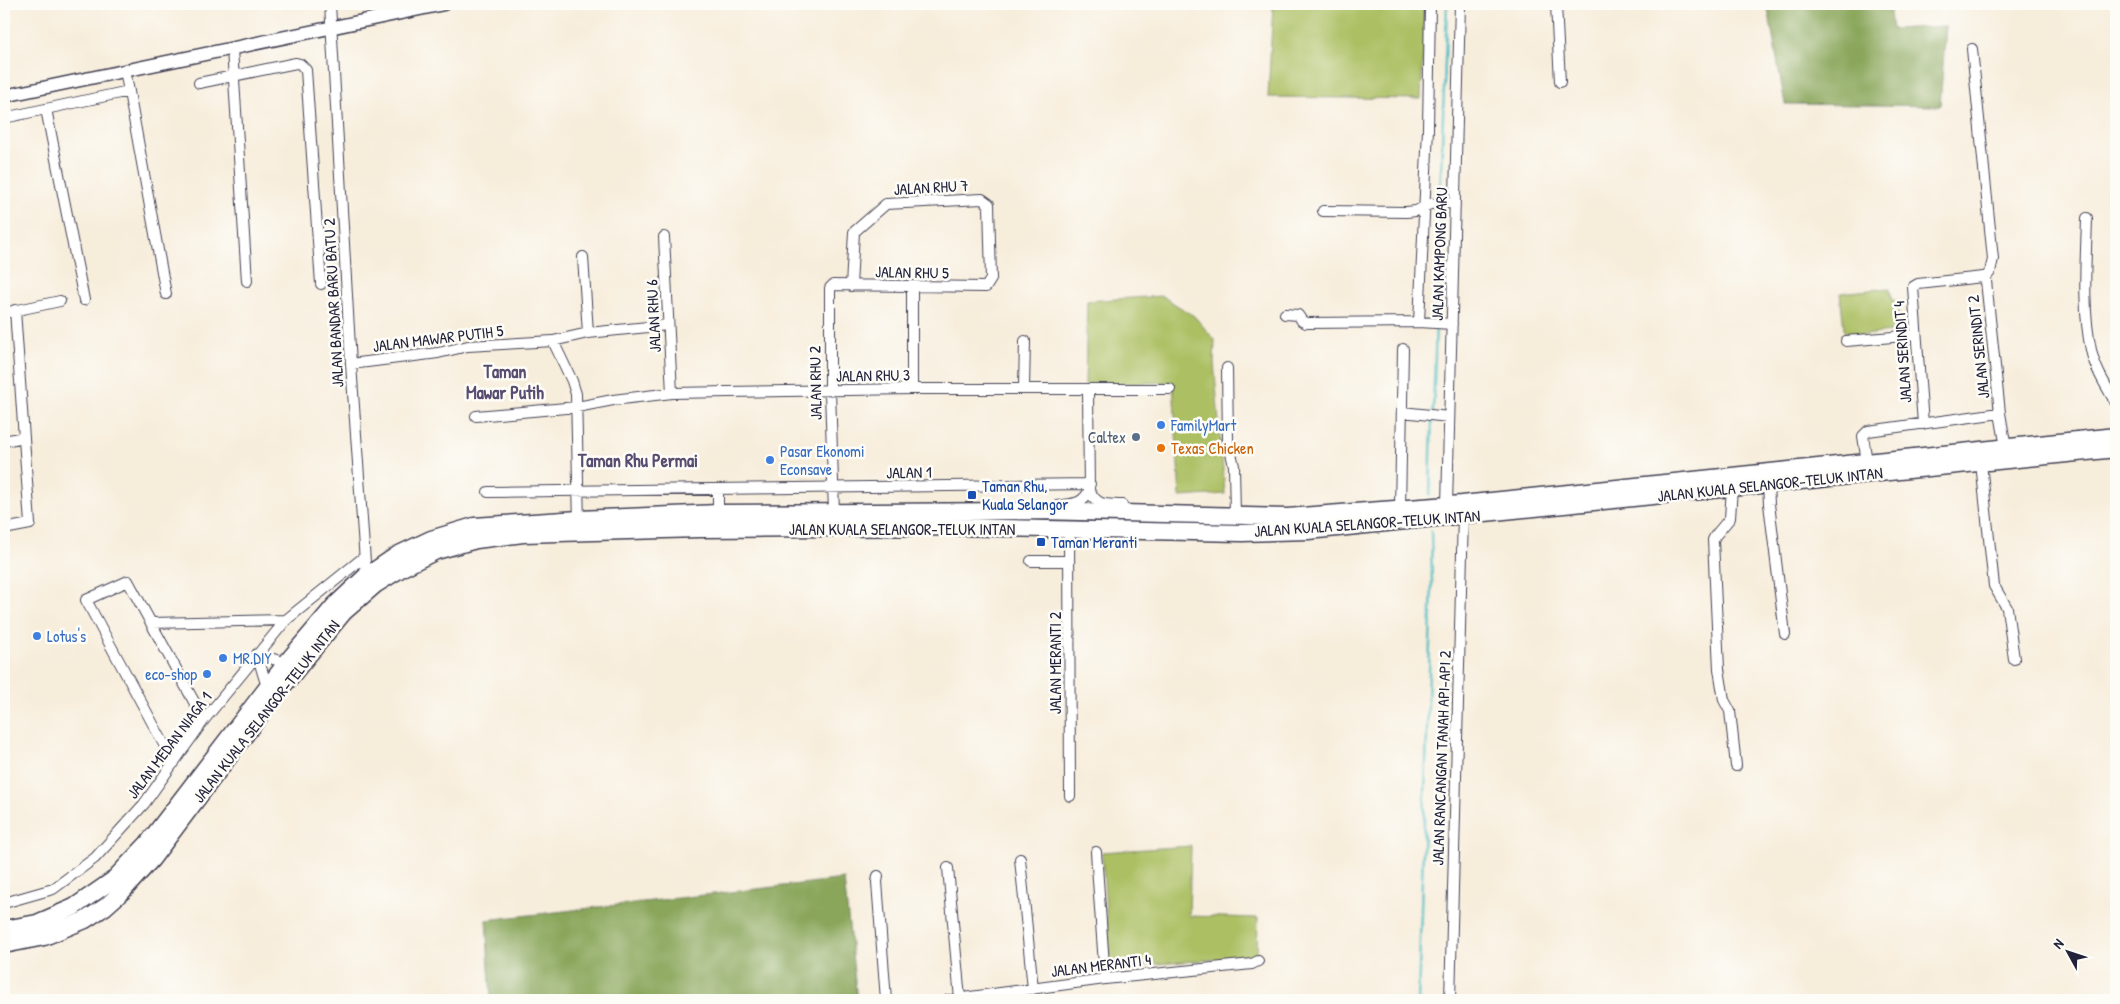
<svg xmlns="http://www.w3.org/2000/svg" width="2120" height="1004" viewBox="0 0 2120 1004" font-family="'Patrick Hand',sans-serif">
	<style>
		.green { fill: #acc064; stroke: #677150 }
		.forest { fill: #89a65a; stroke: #56644a }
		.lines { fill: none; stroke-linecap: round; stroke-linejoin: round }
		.stream { stroke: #4dbcc2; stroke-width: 2.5 }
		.minor-casing { stroke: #424053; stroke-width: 12 }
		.tertiary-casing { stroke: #424053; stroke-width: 15 }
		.trunk-casing { stroke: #424053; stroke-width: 19 }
		.minor { stroke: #fff; stroke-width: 10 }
		.tertiary { stroke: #fff; stroke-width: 12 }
		.trunk { stroke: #fff; stroke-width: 16 }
		.shop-dot { fill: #3f7fe0; stroke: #fdfcf7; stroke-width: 2 }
		.service-dot { fill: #5c6f8a; stroke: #fdfcf7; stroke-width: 2 }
		.food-dot { fill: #e8710a; stroke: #fdfcf7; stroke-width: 2 }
		.transit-dot { fill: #1a4fb4; stroke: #fdfcf7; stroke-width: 2 }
		.labels { text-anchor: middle; stroke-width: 5; stroke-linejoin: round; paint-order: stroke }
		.street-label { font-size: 16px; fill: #22223b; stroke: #fdfcf7 }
		.shop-label { font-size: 16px; fill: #366cbe; stroke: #fdfcf7; text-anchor: start }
		.service-label { font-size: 16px; fill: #4e5e75; stroke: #fdfcf7; text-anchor: end }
		.food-label { font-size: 16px; fill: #c56008; stroke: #fdfcf7; text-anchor: start }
		.transit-label { font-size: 16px; fill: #164399; stroke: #fdfcf7; text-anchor: start }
		.neighbourhood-label { font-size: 18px; font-weight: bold; fill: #564d70; stroke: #fdfcf7 }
	</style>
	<rect width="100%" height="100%" fill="#fdfcf7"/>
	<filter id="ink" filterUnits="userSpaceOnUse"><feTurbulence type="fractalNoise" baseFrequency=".02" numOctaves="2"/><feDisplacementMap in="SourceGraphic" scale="10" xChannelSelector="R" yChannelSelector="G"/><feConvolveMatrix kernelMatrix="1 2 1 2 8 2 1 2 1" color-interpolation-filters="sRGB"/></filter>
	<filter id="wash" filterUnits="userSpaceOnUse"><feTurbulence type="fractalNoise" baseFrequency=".0096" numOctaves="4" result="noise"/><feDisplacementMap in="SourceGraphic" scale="20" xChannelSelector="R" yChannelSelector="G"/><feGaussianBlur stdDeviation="1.12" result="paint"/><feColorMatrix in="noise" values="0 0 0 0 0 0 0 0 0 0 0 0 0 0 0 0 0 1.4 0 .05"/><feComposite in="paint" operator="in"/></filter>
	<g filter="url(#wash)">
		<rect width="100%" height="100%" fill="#f7eddb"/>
		<path class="green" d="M1273 4H1425L1421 99 1268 97Z
			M1890 288 1892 301 1897 300 1901 331 1845 337 1840 293Z
			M1162 296 1194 316 1215 340 1214 362 1225 494 1180 497 1173 382 1085 385 1087 301Z
			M1191 846 1189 916 1258 918 1257 956 1110 968 1102 852Z"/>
		<path class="forest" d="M1767 4H1889L1892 29 1946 26 1940 106 1785 104Z
			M844 879 857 1000H491L486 920Z"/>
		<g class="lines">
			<path class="stream" d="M1440 200 1447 4
				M1436 320 1440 205
				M1433 412 1436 325
				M1430 494 1432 417
				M1418 1000 1432 583 1431 531"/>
		</g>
	</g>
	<g filter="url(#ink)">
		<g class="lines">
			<g class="minor-casing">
				<path id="minor" d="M330 4 351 364 366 576
					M1556 4 1560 82
					M232 49 247 281
					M1972 49 1993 259 1990 272 1985 278
					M125 70 166 294
					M199 83 296 63 300 64 306 70 321 284
					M46 109 84 300
					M4 118 129 91
					M1323 211 1406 212 1416 211 1430 204 1455 203
					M2087 218C2086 261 2082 308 2091 350 2095 369 2106 386 2116 403
					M664 237 672 393
					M583 257 588 333 668 325
					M912 288V389
					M4 313 60 301
					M1285 314 1298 315 1302 321 1306 323 1419 322 1452 324
					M1419 322 1428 129 1430 4
					M553 341 572 381 576 394 579 524
					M1846 341 1916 335
					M351 364 438 353 468 346 553 341 588 333
					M1227 368 1228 440 1234 466 1235 515
					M1024 389 1025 341
					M1402 412 1449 417
					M476 416 577 407 613 400 672 393 912 389H1170
					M1923 424 1913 287 1918 284 1983 277 1986 281 2000 413 2006 448
					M4 441 24 437
					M1867 462 1863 436 1868 431 2000 413
					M1981 463 1994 586 2007 608 2014 659
					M1768 484 1769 504 1785 634
					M1732 488 1730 518 1715 536 1713 540 1719 669 1724 700 1730 711 1736 766
					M1089 491C1099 507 1105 504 1122 505
					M488 492 1090 484
					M1447 505 1460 4
					M1050 508C1068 502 1080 508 1089 491L1088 390
					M1400 509 1403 349
					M834 512 830 391V288L833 285 986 287 991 279 989 204 982 199 886 204 854 232 851 286
					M718 513V489
					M4 529 30 524 15 310
					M1069 530 1070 796
					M1031 561H1069
					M151 623 286 620
					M257 654 267 687
					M257 654 286 663
					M174 763 86 600 128 581 204 720
					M1096 852 1105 979
					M1020 859 1033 989
					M948 868 960 999
					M878 876 877 882 886 1000
					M4 903 53 889 95 858 144 804 204 720 286 620 363 558
					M948 1000 1105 979 1252 964 1258 961
					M1450 1000 1463 516"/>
			</g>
			<g class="tertiary-casing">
				<path id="tertiary" d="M4 96 444 4"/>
			</g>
			<g class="trunk-casing">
				<path id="trunk" d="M4 929 37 923 74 907 113 880 147 844 286 663 335 605 366 576 397 555 431 539 474 526 579 519 718 513 1039 511 1287 517 1462 504 2116 436
					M4 945 44 937 85 920 105 907 123 891 152 859 270 702 344 612 375 585 404 567 436 551 476 540 523 534 699 529 953 527 1242 533 1308 531 2116 449"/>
			</g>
			<use href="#minor" class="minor"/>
			<use href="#tertiary" class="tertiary"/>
			<use href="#trunk" class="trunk"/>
		</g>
	</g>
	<g class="shop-dot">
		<circle cx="1161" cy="425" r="5"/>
		<circle cx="770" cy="460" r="5"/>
		<circle cx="37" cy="636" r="5"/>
		<circle cx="223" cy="658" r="5"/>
		<circle cx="207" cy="674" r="5"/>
	</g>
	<circle class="service-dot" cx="1136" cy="437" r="5"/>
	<circle class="food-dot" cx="1161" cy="448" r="5"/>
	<g class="transit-dot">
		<rect x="967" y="490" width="10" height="10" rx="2.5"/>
		<rect x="1036" y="537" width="10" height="10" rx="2.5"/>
	</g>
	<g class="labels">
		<g class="street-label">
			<text transform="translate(931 187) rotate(-3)" y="6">JALAN RHU 7</text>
			<text transform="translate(1439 254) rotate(-88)" y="6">JALAN KAMPONG BARU</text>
			<text transform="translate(912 272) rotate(1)" y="6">JALAN RHU 5</text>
			<text transform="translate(333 303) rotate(-93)" y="6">JALAN BANDAR BARU BATU 2</text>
			<text transform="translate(653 316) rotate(-93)" y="6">JALAN RHU 6</text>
			<text transform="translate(438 338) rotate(-7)" y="6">JALAN MAWAR PUTIH 5</text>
			<text transform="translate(1978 347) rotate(-96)" y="6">JALAN SERINDIT 2</text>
			<text transform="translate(1902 352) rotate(-94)" y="6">JALAN SERINDIT 4</text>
			<text transform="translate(873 375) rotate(-1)" y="6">JALAN RHU 3</text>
			<text transform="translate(815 383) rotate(-91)" y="6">JALAN RHU 2</text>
			<text transform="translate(909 472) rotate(-1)" y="6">JALAN 1</text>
			<text transform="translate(1770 484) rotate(-6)" y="6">JALAN KUALA SELANGOR-TELUK INTAN</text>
			<text transform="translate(1367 523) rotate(-4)" y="6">JALAN KUALA SELANGOR-TELUK INTAN</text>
			<text x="902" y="535">JALAN KUALA SELANGOR-TELUK INTAN</text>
			<text transform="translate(1055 663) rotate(-90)" y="6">JALAN MERANTI 2</text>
			<text transform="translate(266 711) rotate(-52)" y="6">JALAN KUALA SELANGOR-TELUK INTAN</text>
			<text transform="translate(169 745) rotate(-53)" y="6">JALAN MEDAN NIAGA 1</text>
			<text transform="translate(1441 758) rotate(-88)" y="6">JALAN RANCANGAN TANAH API-API 2</text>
			<text transform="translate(1101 965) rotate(-7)" y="6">JALAN MERANTI 4</text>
		</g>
		<g class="shop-label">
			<text x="1171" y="431">FamilyMart</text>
			<text x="780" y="457">Pasar Ekonomi<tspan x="780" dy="18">Econsave</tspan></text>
			<text x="47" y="642">Lotus's</text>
			<text x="233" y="664">MR.DIY</text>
			<text x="197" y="680" text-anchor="end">eco-shop</text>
		</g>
		<g class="service-label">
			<text x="1126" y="443">Caltex</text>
		</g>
		<g class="food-label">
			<text x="1171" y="454">Texas Chicken</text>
		</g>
		<g class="transit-label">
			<text x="982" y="492">Taman Rhu,<tspan x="982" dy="18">Kuala Selangor</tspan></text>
			<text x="1051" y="548">Taman Meranti</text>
		</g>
		<g class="neighbourhood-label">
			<text x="505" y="378">Taman<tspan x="505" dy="21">Mawar Putih</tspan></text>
			<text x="638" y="467">Taman Rhu Permai</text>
		</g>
	</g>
	<rect width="2120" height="1004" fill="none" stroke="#fdfcf7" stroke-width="20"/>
	<g transform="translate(2068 952) rotate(310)" stroke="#fdfcf7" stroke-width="4" paint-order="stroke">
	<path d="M0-4L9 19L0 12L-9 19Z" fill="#22223b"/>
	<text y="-8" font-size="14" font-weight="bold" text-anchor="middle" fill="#22223b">N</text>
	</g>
</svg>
